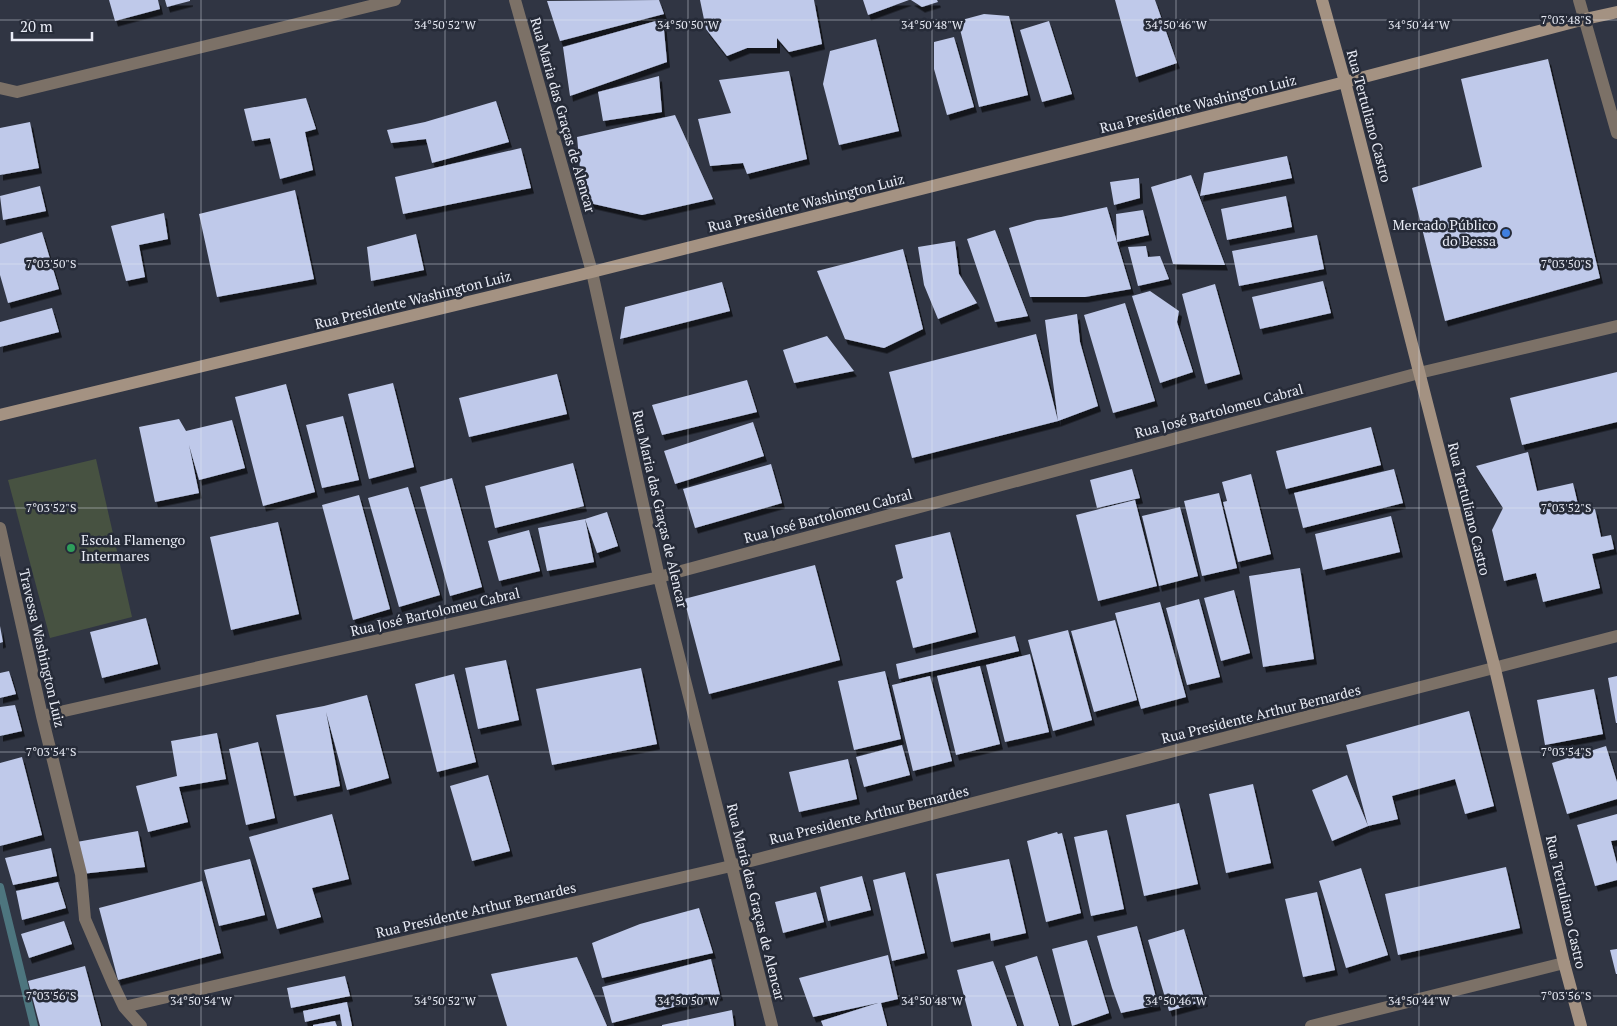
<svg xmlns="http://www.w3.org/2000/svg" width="1617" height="1026" viewBox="0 0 1617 1026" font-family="'PT Serif',serif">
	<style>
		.green { fill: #475241 }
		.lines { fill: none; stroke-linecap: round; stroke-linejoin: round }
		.stream { stroke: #4d757e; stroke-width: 8 }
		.building { fill: #bfc9ea; filter: url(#shadow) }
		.street { stroke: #7c7167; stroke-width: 12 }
		.secondary { stroke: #a49282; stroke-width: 12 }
		.ticks { fill: none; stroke: #e9ecf6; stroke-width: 1; stroke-opacity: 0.45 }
		.shop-dot { fill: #3f7fe0; stroke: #262b38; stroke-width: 2 }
		.leisure-dot { fill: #2e9e5b; stroke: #262b38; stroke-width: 2 }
		.labels { text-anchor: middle; stroke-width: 5; stroke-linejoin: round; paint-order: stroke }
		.street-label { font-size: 14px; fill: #e9ecf6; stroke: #262b38 }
		.poi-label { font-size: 14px; fill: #e9ecf6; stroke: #262b38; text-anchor: end }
		.ticks-label { font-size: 12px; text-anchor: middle; fill: #e9ecf6; stroke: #262b38; stroke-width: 5; stroke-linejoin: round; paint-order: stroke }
	</style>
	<defs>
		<filter id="shadow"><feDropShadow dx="3" dy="5.5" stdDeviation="0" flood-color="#0009"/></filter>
	</defs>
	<rect width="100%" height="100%" fill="#303543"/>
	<path class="green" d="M96 459 132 617 50 638 8 480Z"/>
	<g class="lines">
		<path class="stream" d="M0 887 34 1026"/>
	</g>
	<path class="building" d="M109 0H158L160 9 115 21Z
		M165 0H190V1L167 7Z
		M659 0 664 14 560 41 547 1Z
		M700 0H814L822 44 789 52 777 38V48H747L727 56 706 29Z
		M863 0H909L868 15Z
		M911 0H937L938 2 922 7Z
		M1115 0H1155L1177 63 1136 77Z
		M984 14 1009 16 1028 95 979 107 958 21Z
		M663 19 667 62 570 96 563 47Z
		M1049 21 1072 94 1042 102 1020 30Z
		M954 37 974 107 947 115 934 69V42Z
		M876 39 899 131 839 145 823 84 830 51Z
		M1548 59 1600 278 1445 321 1412 188 1482 167 1461 79Z
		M789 71 807 159 747 174 743 163 710 166 698 119 731 113 719 80Z
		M659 76 662 112 603 121 598 92Z
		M306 98 316 129 305 132 313 170 280 179 270 138 252 141 244 109Z
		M496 101 509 142 432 163 426 139 391 143 387 130 425 122Z
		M675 115 713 199 642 215 585 202 580 169 577 137Z
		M30 122 39 168 0 175V128Z
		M521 148 531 188 403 214 395 177Z
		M1287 156 1292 178 1200 196 1204 173Z
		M1191 175 1199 196 1225 265 1173 264 1151 187Z
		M1139 178 1140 198 1114 205 1110 182Z
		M40 186 46 211 3 220 0 196Z
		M295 190 314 279 217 297 199 214Z
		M1286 196 1292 227 1227 240 1221 209Z
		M1107 207 1117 242 1116 214 1143 210 1149 235 1117 242 1131 289 1085 297H1030L1009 228 1037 220 1061 217Z
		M164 213 168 239 139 245 145 277 126 281 111 226Z
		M995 230 1028 316 995 322 967 239Z
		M42 232 59 289 8 303 0 275V244Z
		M416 234 424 270 371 281 367 247Z
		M1317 235 1324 269 1239 286 1232 251Z
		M955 241 959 274 977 303 938 319 924 285 918 247Z
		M1146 246 1148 257 1160 256 1169 279 1138 286 1128 247Z
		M903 249 923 329 884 348 845 339 817 271Z
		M1323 281 1331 313 1260 329 1252 297Z
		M722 282 730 311 620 339 625 307Z
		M1215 284 1240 374 1205 384 1182 294Z
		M1150 291 1179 311 1177 322 1193 372 1160 383 1132 296Z
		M1125 303 1155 401 1113 413 1084 315Z
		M52 308 59 332 0 347V322Z
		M1077 314 1080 342 1098 406 1058 421 1045 320Z
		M1036 334 1058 421 912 458 889 372Z
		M827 336 854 371 794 383 783 350Z
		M1617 372V422L1522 445 1510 398Z
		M557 374 567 414 469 437 459 398Z
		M747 380 757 412 662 435 652 405Z
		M393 383 414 467 369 479 348 394Z
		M286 384 315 492 263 506 235 397Z
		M343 416 359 480 322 488 306 425Z
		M179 419 186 431 232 420 245 468 199 480 189 445 199 493 155 502 139 427Z
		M753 422 764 456 675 484 664 451Z
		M1371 427 1381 465 1286 489 1276 451Z
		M1528 452 1537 491 1573 483 1580 513 1595 509 1601 537 1611 535 1614 549 1592 554 1600 588 1543 602 1536 573 1504 581 1492 530 1503 508 1476 466Z
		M573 463 584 506 495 528 485 486Z
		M771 464 782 503 695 528 683 489Z
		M1132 469 1140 498 1097 508 1090 480Z
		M1394 469 1403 503 1303 528 1294 493Z
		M1251 474 1271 554 1238 562 1223 502 1227 501 1222 482Z
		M452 478 482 587 450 596 420 487Z
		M408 487 440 595 399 607 368 498Z
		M1219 493 1237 568 1202 576 1184 501Z
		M359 495 390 609 353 620 322 505Z
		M1135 500 1157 586 1098 601 1076 515Z
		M1180 507 1198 576 1159 586 1142 516Z
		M607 512 618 546 597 553 585 519 594 562 547 571 538 528 585 519Z
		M1391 516 1400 552 1323 570 1315 534Z
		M278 522 299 614 231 630 210 537Z
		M529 530 540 571 499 581 488 541Z
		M950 532 976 632 913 648 896 581 903 578 895 545Z
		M815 565 840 660 709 694 684 599Z
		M1300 568 1314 659 1263 667 1249 576Z
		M1234 590 1250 653 1221 661 1204 598Z
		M1199 599 1220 677 1187 685 1166 608Z
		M1160 602 1186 697 1141 709 1115 613Z
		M146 618 158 664 102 678 90 632Z
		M1115 620 1137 700 1094 712 1071 631Z
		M0 626 3 642 0 643Z
		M1068 630 1092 720 1053 731 1028 640Z
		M1015 636 1019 651 899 679 896 664Z
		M1030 654 1049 732 1005 742 986 665Z
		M506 660 519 720 478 729 465 668Z
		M980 666 1000 744 956 755 937 676Z
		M641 668 657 744 552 765 536 689Z
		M9 671 16 694 0 698V673Z
		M885 671 901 739 854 750 838 681Z
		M454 674 476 762 437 772 415 684Z
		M930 676 952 761 913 771 892 685Z
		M1617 676V723H1616L1608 678Z
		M1594 689 1603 734 1545 745 1537 700Z
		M367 695 389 778 347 790 326 712 340 786 294 796 276 715 324 706Z
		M15 705 22 731 0 736V707Z
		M1469 711 1494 806 1465 814 1455 779 1392 796 1398 819 1368 826 1346 745Z
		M217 733 226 779 179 787 188 822 148 832 136 786 177 776 171 741Z
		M258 742 275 818 246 825 229 749Z
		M902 745 910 775 864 787 856 757Z
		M1606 746 1617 782V799L1567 814 1552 763Z
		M22 757 42 835 0 846V763Z
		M848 759 857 799 799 812 789 772Z
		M488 775 510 851 472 861 450 786Z
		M1347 775 1368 826 1332 841 1312 790Z
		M1253 784 1271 863 1226 873 1209 794Z
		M1179 803 1198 884 1144 896 1126 815Z
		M332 814 349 879 312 888 321 917 277 929 249 837Z
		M1617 814V840L1611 841 1617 864V880L1595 886 1577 825Z
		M1107 830 1124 909 1091 916 1074 837Z
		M138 831 145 867 81 874 71 843Z
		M1057 832 1058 834 1062 833 1081 913 1046 922 1027 841Z
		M51 848 57 876 13 885 5 858Z
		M250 859 265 915 219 926 204 870Z
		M1009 859 1026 933 991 941 990 933 951 942 936 874Z
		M1506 867 1520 928 1398 955 1385 894Z
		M1361 868 1388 955 1346 968 1319 881Z
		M905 872 925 953 892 961 873 880Z
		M862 876 871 910 828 921 820 887Z
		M202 881 221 953 118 980 99 908Z
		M58 882 66 908 22 920 16 891Z
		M816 892 824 922 783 933 775 902Z
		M1317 892 1335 970 1303 977 1285 899Z
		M699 908 713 953 602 978 592 943 640 924Z
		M64 921 72 944 29 958 21 934Z
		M1137 926 1158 1005 1121 1013 1112 988 1097 936Z
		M1184 929 1205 1001 1169 1011 1148 940Z
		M1087 940 1109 1013 1072 1026 1052 949Z
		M1617 949V974H1616L1610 950Z
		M888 955 898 999 881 1003 887 1026H823L821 1021 878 1003 813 1017 799 978Z
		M1037 956 1059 1026H1024L1005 966Z
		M577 957 607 1026H507L491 974Z
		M711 959 720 995 612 1023 602 987Z
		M993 961 1017 1026H972L957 970Z
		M85 966 101 1026H40L28 981Z
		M345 976 350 996 291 1008 287 988Z
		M347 1002 352 1026H342L340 1014 305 1022 303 1011Z
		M732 1010 734 1026H662V1025Z
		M335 1021 337 1026H313V1025Z"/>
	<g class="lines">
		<path class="street" d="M515 0 592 272 659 577 772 1026
			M1579 0 1617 133
			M0 88 17 92 395 0
			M0 528 42 716 81 874 85 919 113 984 124 1007 141 1026
			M42 716 659 577 1419 373 1617 326
			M124 1007 731 866 1617 636
			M1311 1026 1564 963"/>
		<path class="secondary" d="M1322 0 1345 82 1495 669 1564 963 1581 1026
			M0 415 592 272 1345 82 1585 19 1617 12"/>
	</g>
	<path class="ticks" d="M201 0V1026M445 0V1026M688 0V1026M932 0V1026M1176 0V1026M1419 0V1026M0 20H1617M0 264H1617M0 508H1617M0 752H1617M0 996H1617"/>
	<circle class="shop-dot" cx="1506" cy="233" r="5"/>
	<circle class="leisure-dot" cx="71" cy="548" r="5"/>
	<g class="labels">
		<g class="street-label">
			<text transform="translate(1198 104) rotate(-14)" y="5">Rua Presidente Washington Luiz</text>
			<text transform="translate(563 115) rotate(74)" y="5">Rua Maria das Graças de Alencar</text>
			<text transform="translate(1369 116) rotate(75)" y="5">Rua Tertuliano Castro</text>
			<text transform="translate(806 203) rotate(-14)" y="5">Rua Presidente Washington Luiz</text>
			<text transform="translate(413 300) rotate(-14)" y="5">Rua Presidente Washington Luiz</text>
			<text transform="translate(1219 411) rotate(-15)" y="5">Rua José Bartolomeu Cabral</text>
			<text transform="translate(660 509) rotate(77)" y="5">Rua Maria das Graças de Alencar</text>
			<text transform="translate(1469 509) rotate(76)" y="5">Rua Tertuliano Castro</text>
			<text transform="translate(828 516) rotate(-15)" y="5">Rua José Bartolomeu Cabral</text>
			<text transform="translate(435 612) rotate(-13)" y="5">Rua José Bartolomeu Cabral</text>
			<text transform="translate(42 648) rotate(77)" y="5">Travessa Washington Luiz</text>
			<text transform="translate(1261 714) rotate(-14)" y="5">Rua Presidente Arthur Bernardes</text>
			<text transform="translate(869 815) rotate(-14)" y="5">Rua Presidente Arthur Bernardes</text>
			<text transform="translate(756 902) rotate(76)" y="5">Rua Maria das Graças de Alencar</text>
			<text transform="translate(1566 902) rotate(77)" y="5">Rua Tertuliano Castro</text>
			<text transform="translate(476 910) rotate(-13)" y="5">Rua Presidente Arthur Bernardes</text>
		</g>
		<g class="poi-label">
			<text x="1496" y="230">Mercado Público<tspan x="1496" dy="16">do Bessa</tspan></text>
			<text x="81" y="545" text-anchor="start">Escola Flamengo<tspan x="81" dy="16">Intermares</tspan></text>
		</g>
	</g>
	<g class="ticks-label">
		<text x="1566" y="24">7°03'48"S</text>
		<text x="445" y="29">34°50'52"W</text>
		<text x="688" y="29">34°50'50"W</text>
		<text x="932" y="29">34°50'48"W</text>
		<text x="1176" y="29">34°50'46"W</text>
		<text x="1419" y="29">34°50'44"W</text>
		<text x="51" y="268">7°03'50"S</text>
		<text x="1566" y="268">7°03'50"S</text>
		<text x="51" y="512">7°03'52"S</text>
		<text x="1566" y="512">7°03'52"S</text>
		<text x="51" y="756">7°03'54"S</text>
		<text x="1566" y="756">7°03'54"S</text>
		<text x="51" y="1000">7°03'56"S</text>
		<text x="1566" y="1000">7°03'56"S</text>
		<text x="201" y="1005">34°50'54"W</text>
		<text x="445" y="1005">34°50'52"W</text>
		<text x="688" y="1005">34°50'50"W</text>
		<text x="932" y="1005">34°50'48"W</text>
		<text x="1176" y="1005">34°50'46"W</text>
		<text x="1419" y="1005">34°50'44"W</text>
	</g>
	<path d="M12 32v8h80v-8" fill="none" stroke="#e9ecf6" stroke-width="2.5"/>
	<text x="20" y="32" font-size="15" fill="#e9ecf6" stroke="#262b38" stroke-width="4" paint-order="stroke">20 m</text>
</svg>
